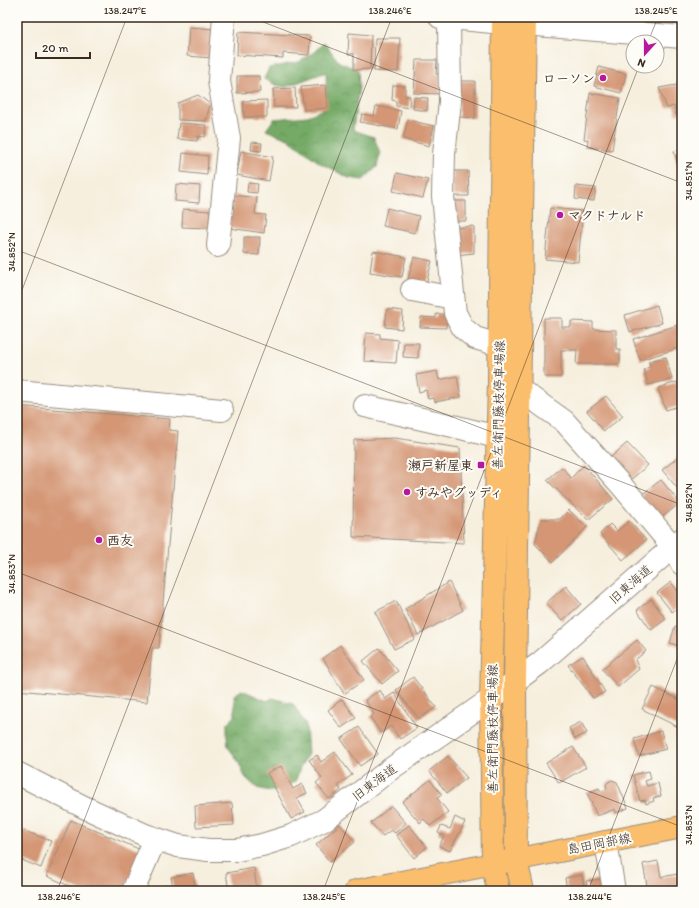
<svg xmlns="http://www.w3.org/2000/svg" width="699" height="908" viewBox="0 0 699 908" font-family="Itim,'Klee One',sans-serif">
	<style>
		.forest { fill: url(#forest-crowns); stroke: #586a42 }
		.building { fill: #d49674 }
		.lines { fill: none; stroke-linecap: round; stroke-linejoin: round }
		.minor-casing { stroke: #988c7e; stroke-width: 24 }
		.major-casing { stroke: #988c7e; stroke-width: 24 }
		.minor { stroke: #fff; stroke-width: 22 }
		.major { stroke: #fabe6d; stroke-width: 22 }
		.ticks { fill: none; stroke: #3b2a1e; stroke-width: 1; stroke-opacity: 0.45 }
		.poi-dot { fill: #b5179e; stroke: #fdfcf7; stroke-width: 1.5 }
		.labels { text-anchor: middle; stroke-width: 4; stroke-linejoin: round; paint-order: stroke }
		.poi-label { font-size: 13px; font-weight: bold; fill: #3b2a1e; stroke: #fdfcf7; text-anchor: start }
		.street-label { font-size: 13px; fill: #3b2a1e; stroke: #fdfcf7 }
		.neatline { fill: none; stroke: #3b2a1e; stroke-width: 1.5 }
		.ticks-label { font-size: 10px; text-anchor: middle; fill: #3b2a1e }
	</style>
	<defs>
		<pattern id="forest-crowns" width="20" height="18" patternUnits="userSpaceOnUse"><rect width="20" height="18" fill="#75aa66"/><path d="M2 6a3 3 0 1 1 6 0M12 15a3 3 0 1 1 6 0" fill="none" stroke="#618b53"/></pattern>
	</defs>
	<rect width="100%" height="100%" fill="#fdfcf7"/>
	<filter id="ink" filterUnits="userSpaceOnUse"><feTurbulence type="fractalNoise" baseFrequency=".025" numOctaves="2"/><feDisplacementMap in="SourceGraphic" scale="8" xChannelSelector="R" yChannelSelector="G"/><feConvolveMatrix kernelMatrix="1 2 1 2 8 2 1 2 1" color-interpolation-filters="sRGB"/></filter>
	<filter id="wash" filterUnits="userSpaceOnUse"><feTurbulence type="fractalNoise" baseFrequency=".012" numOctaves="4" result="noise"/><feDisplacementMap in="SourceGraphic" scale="16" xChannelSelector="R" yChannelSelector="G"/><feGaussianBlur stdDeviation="0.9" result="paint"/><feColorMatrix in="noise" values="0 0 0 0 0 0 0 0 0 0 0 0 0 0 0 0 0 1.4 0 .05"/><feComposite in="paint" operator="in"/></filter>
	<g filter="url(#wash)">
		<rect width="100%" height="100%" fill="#f6efde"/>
		<path class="forest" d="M324 42 339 62 358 70 359 87 353 130 374 137 380 153 377 167 363 180 349 178 320 163 288 139 266 130 274 119 308 116 327 107 326 72 285 87 276 85 264 79 269 68 299 62 314 52Z
			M242 690 267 701 273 698 293 704 306 725 308 754 301 766 295 782 283 789 270 791 257 788 245 777 237 759 228 747 227 736V724L235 716 234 695Z"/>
		<g id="blocks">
			<path class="building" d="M189 27 215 29 212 58 187 56Z
				M238 32 310 36 309 55 283 53V58L237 55Z
				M349 33 371 35 370 69 354 70V54H348Z
				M375 38H400L398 72 374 71Z
				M416 60H437L436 74H440V94L414 93Z
				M599 67 626 74 621 93 594 86Z
				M237 76H259L260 92 237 93Z
				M459 81H475V118L459 117Z
				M682 84V113L676 115 674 106 667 108 659 88Z
				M326 85 328 108 304 110 301 87Z
				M393 85 405 86V96H410L409 108 396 106V101L392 100Z
				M295 88 296 107H274L273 89Z
				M590 93 620 98 612 150 587 147 588 140 584 139Z
				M198 95 210 104 206 121 178 120V103Z
				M414 97 428 98 427 111 413 109Z
				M267 100V117H244L243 101Z
				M376 106 401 111 398 129 360 122 362 114 374 116Z
				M408 120 434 126 429 146 403 139Z
				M179 123 206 125 205 137 198 136 197 141 177 139Z
				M252 142 262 143 261 151 251 150Z
				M682 149V173H680L674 151Z
				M241 151 273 157 269 181 237 175Z
				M183 153 208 156 207 175 181 172Z
				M453 171H468L469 196H453Z
				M397 173 428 180 423 198 393 191Z
				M248 183 258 184 257 193 247 192Z
				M176 184 200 186 199 203 175 201Z
				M576 186 596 188 594 201 575 199Z
				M234 195 257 198 255 214 266 215 264 233 229 228Z
				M452 201H466V221H452Z
				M387 208 419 216 415 233 383 226Z
				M550 208 583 211 578 262 545 259Z
				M183 209 210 211 208 228 182 227Z
				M474 226V253L455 255 453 228Z
				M244 237H260L259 255 244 254Z
				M373 251 406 257 402 277 370 272Z
				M414 257 432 261 426 284 408 279Z
				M657 305 662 323 630 332 625 315Z
				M387 309 403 311 402 329 385 327Z
				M436 314H447L446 328 420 327 421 317 436 318Z
				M544 318H562V327H571V321L593 322V329L616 330V349H620V364H576L577 350H561V377H544Z
				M678 325 682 338V347L640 360 633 339Z
				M366 333 380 334V338L398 340 396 363 364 361Z
				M404 343H419L418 358 403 357Z
				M666 357 672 379 648 385 644 369 650 367 649 361Z
				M437 371 439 380 457 376 461 397 435 402 434 398 428 399 426 390 419 392 416 375Z
				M677 382 680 394 682 393V405L666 410 658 388Z
				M606 396 623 416 604 431 587 411Z
				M17 406 170 419 169 430 178 431 159 648H152L147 702 17 690Z
				M395 438 460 448 464 543 353 537 354 440Z
				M627 443 648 465 628 482 610 458Z
				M682 454V486L678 489 662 470Z
				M584 465 613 499 588 520 547 480 562 467 571 478Z
				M661 480 680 503 660 519 641 495Z
				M569 510 587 527 553 562 535 544 541 519H560Z
				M629 521 646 540 623 560 600 534 610 524 617 531Z
				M449 582 463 610 418 635 405 609Z
				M671 582 682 597V605L672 612 657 593Z
				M566 586 581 604 562 621 546 603Z
				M651 599 666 619 651 630 637 610Z
				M396 601 415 639 394 649 375 612Z
				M675 626 682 628V647L670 643Z
				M637 640 646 651 635 660 639 669 618 687 602 669Z
				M340 645 364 680 344 694 323 658Z
				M379 648 398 671 382 684 363 661Z
				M583 656 605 692 593 698 568 665Z
				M413 677 436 707 419 719 396 690Z
				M653 687 682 701V718L678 727 642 709Z
				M380 690 385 699 394 693 417 728 400 739 391 726 381 733 370 717 374 714 365 700Z
				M342 699 356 718 341 728 328 710Z
				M581 722 587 733 575 739 569 728Z
				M359 727 378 754 360 766 341 739Z
				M661 731 666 749 639 756 634 739Z
				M573 747 586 767 559 783 546 763Z
				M335 752 352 775 338 785 341 790 329 799 316 783 322 778 309 760 317 755 321 762Z
				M448 756 467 778 447 793 429 771Z
				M281 766 293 789 302 784 307 793 297 798 305 812 291 819 267 773Z
				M649 771 651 779 645 781 647 786 658 783 661 796 653 798 654 801 646 804 645 800 640 801 633 775Z
				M430 780 442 795 437 798 448 812 430 826 424 819 420 823 402 802Z
				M612 780 617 782 628 808 616 813 615 809 597 816 587 793 599 788 601 792 607 789 606 785 608 782Z
				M232 803 234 825 196 827 195 806Z
				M391 806 406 823 395 833 391 830 383 836 371 823Z
				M455 817 465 822 450 851 439 846 444 836 438 833 441 826 450 829Z
				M71 820 141 850 124 891H81L47 876Z
				M340 824 355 842 330 862 316 845Z
				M409 825 427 847 414 858 396 835Z
				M17 828 51 841 41 868 17 858Z
				M658 861 661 877 678 874 681 891H648L643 864Z
				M254 868 257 891H229L226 873Z
				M193 873 196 891H174L171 877Z
				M582 875 585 891H567L565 878Z
				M600 879 603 891H588L586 881Z
				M168 886 169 891H142V890Z"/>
		</g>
	</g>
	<g filter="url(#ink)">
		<use href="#blocks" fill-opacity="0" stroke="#988c7e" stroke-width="1"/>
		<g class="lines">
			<g class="minor-casing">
				<path id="minor" d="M440 17 503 23 524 24 682 37
					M449 18 450 102 444 154 443 196 455 313 463 328 475 338 499 345
					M218 246 229 138 219 81 224 17
					M412 290 443 296 453 294
					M519 389 564 421 622 486 673 547 682 564
					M17 391 222 410
					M365 406 453 426 497 437
					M17 773 84 807 145 835 178 846 208 850H237L262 845 291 836 324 820 392 768 491 699 540 663 682 539
					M606 842 614 891
					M133 891 155 839"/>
			</g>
			<g class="major-casing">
				<path id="major" d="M356 891 682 827
					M498 891 493 865 491 699 499 381 503 17
					M523 891 516 860 515 680 525 17"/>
			</g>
			<use href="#minor" class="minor"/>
			<use href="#major" class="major"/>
		</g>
	</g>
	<path class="ticks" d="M250 17 682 183M648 42 658 17M17 250 682 505M17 303 127 17M17 572 682 827M57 891 392 17M323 891 639 66M588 891 682 646"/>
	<g class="poi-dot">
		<circle cx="603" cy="78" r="4"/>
		<circle cx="560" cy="215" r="4"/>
		<rect x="477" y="461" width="8" height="8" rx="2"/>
		<circle cx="407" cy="492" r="4"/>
		<circle cx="99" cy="540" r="4"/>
	</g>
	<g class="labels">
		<g class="poi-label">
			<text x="595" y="83" text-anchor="end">ローソン</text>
			<text x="568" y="220">マクドナルド</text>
			<text x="473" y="470" text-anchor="end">瀬戸新屋東</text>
			<text x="415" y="497">すみやグッディ</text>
			<text x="107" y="545">西友</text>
		</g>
		<g class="street-label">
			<text transform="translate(498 405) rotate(-89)" y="5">善左衛門藤枝停車場線</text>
			<text transform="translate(630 584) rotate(-41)" y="5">旧東海道</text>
			<text transform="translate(492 729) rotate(-90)" y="5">善左衛門藤枝停車場線</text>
			<text transform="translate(374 782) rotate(-37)" y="5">旧東海道</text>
			<text transform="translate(599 843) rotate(-11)" y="5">島田岡部線</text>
		</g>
	</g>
	<rect width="699" height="908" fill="none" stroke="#fdfcf7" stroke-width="44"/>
	<g transform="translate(645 54) rotate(201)"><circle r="19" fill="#fdfcf7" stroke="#afa8a0"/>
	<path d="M0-3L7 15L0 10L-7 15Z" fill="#b5179e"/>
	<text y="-6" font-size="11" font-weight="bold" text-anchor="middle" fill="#3b2a1e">N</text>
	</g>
	<path d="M36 52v6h54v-6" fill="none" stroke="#3b2a1e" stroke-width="2"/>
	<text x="42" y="52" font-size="12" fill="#3b2a1e" stroke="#fdfcf7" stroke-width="3" paint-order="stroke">20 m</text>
	<rect x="22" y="22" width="655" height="864" class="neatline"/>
	<g class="ticks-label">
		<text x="125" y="14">138.247°E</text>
		<text x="390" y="14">138.246°E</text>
		<text x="656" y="14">138.245°E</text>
		<text transform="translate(688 181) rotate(-90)" y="4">34.851°N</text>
		<text transform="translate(11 252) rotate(-90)" y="4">34.852°N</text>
		<text transform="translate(688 503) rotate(-90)" y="4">34.852°N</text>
		<text transform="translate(11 574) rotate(-90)" y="4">34.853°N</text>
		<text transform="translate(688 825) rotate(-90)" y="4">34.853°N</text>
		<text x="59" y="900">138.246°E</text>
		<text x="324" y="900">138.245°E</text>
		<text x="590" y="900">138.244°E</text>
	</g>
</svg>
